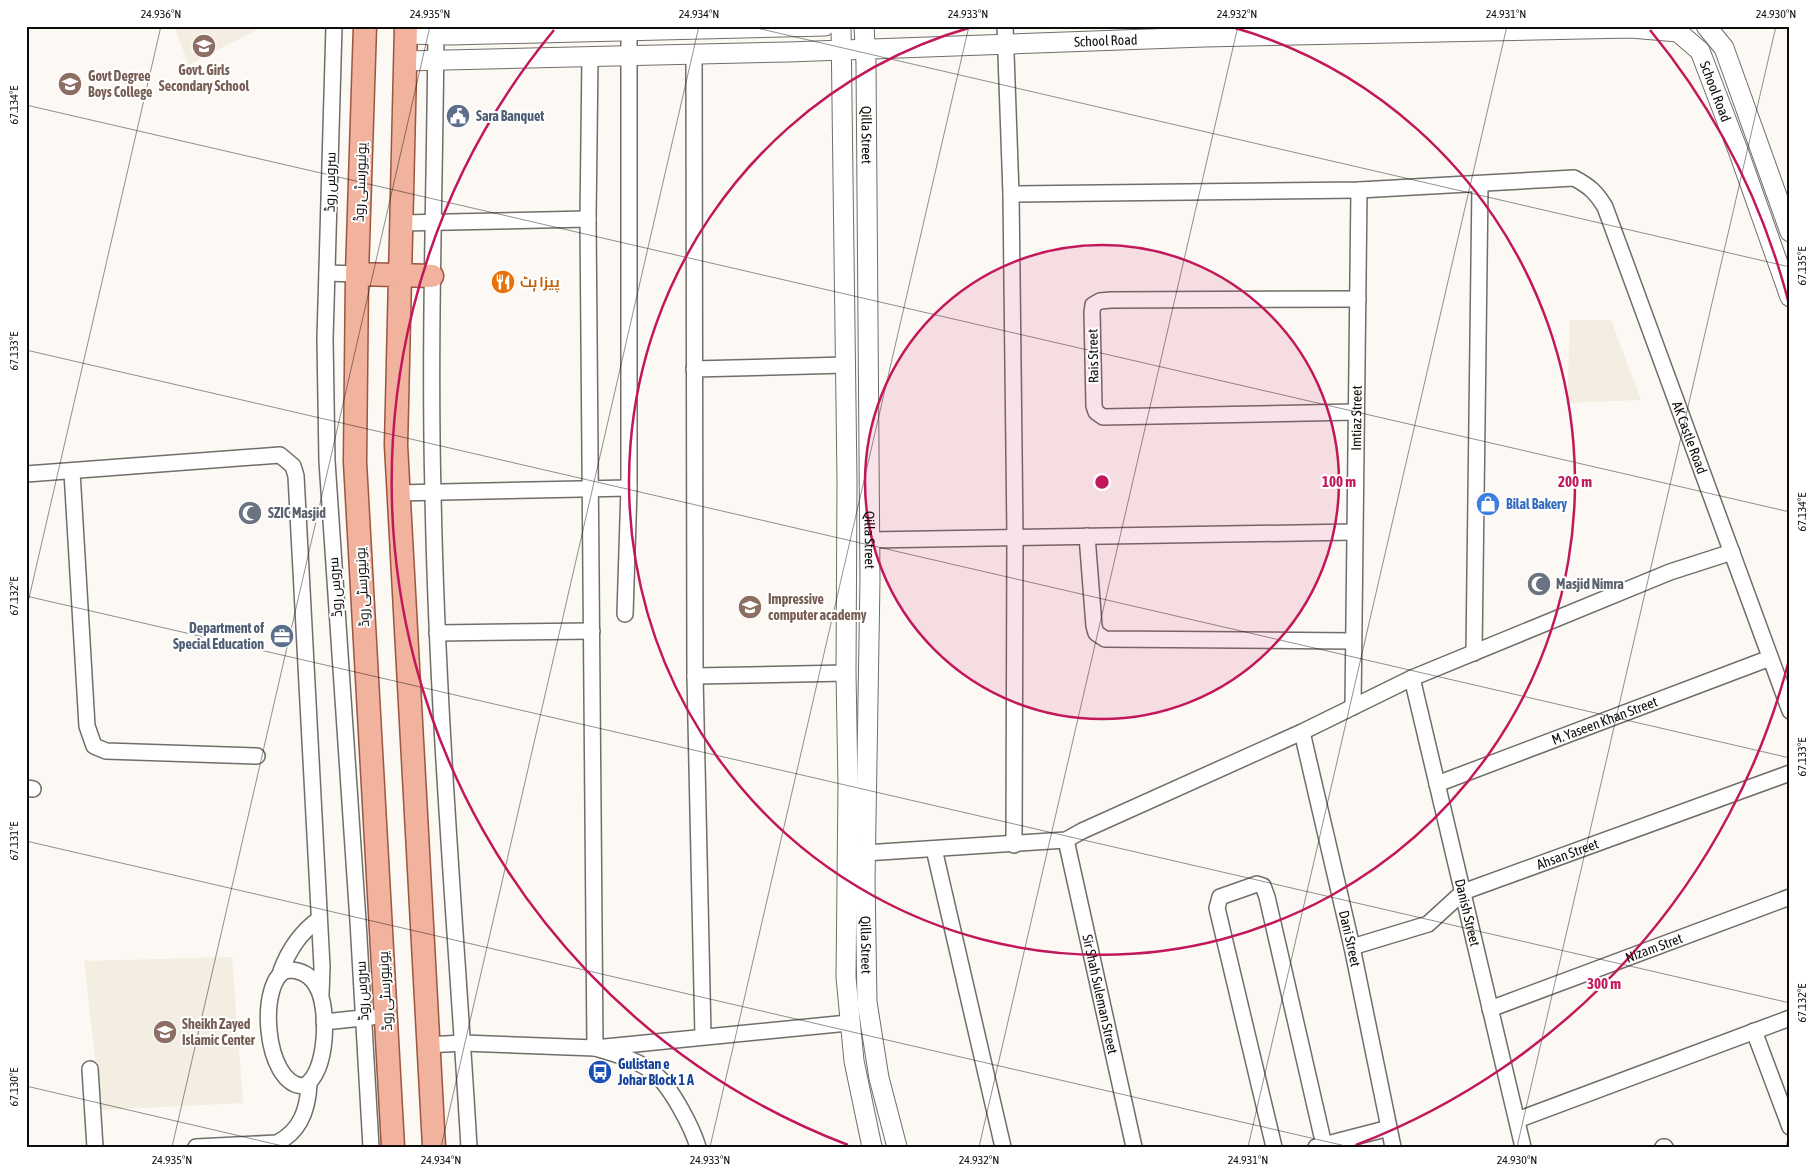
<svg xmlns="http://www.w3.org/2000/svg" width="1816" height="1173" viewBox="0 0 1816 1173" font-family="'Asap Condensed',Cairo,sans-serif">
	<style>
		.built { fill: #f3eee1 }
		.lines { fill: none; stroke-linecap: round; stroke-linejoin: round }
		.minor-casing { stroke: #706e69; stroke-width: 18 }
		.tertiary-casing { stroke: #706e69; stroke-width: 21 }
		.primary-casing { stroke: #9b5640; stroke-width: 25 }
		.minor { stroke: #fff; stroke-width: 15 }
		.tertiary { stroke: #fff; stroke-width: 19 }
		.primary { stroke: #f1b29e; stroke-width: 22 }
		.ticks { fill: none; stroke: #0e0d0b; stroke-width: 1; stroke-opacity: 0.45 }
		.ring { fill: none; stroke: #c2185b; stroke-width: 2.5 }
		.labels { text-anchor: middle; stroke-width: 4; stroke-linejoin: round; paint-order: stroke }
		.street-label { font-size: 14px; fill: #0e0d0b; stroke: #fff }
		.education-label { font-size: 14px; font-weight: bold; fill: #785e54; stroke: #fff; text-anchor: start }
		.service-label { font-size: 14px; font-weight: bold; fill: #4e5e75; stroke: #fff; text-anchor: start }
		.food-label { font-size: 14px; font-weight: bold; fill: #c56008; stroke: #fff; text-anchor: start }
		.shop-label { font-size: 14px; font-weight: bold; fill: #366cbe; stroke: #fff; text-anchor: start }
		.worship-label { font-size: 14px; font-weight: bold; fill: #5b616d; stroke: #fff; text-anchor: start }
		.transit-label { font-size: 14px; font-weight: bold; fill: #164399; stroke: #fff; text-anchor: start }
		.centre { fill: #c2185b; stroke: #fff; stroke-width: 2.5 }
		.ring-label { font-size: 15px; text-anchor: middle; font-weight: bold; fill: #c2185b; stroke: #fff; stroke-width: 4; stroke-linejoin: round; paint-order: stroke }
		.neatline { fill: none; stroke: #0e0d0b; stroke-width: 2 }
		.ticks-label { font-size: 12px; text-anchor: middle; fill: #0e0d0b }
	</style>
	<rect width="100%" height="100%" fill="#fcf9f4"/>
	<path class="built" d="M174 26H264L189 65Z
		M1570 320H1611L1641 400 1567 403Z
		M232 957 243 1103 101 1110 84 961Z"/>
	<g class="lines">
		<g class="minor-casing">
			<g id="minor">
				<path d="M334 26 325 339 327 461 358 921 371 1147"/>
				<path d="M436 26C435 182 429 338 433 494 437 712 456 929 469 1147"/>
				<path d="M1005 26 1011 194 1015 537 1014 845"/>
				<path d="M694 54 695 676 703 1036"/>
				<path d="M590 57 588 219 595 1048C615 1054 639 1060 655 1074 671 1087 692 1127 698 1147"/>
				<path id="s1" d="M1011 194 1359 190 1574 178C1589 186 1596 192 1605 207L1790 711"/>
				<path d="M402 223 588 219"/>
				<path d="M327 273 357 274"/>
				<path d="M694 369 846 365"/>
				<path d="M1355 412 1103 417 1096 412 1094 406 1092 312 1093 305 1100 301 1111 300 1358 299"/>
				<path d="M72 472 87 726 94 746 106 751 257 756"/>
				<path d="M26 474 280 455 293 466 296 476 322 967 321 994"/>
				<path d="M397 493 629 488"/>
				<path d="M1087 536 1094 626 1096 633 1105 639 1353 641"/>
				<path d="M870 540 1354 532"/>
				<path d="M625 614 629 488V31"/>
				<path d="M437 633 592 631"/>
				<path d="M1474 653 1480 185"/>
				<path d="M695 676 846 673"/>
				<path id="s2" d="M1412 678 1523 1147"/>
				<path id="s3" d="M1353 707 1359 190"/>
				<path id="s4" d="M1302 732 1352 947 1393 1147"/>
				<path id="s5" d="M1437 784 1770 658"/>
				<path d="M26 788 33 789"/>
				<path id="s6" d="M1066 840 1134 1147"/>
				<path d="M934 849 1003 1147"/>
				<path d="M865 853 1066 840 1082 831 1302 732 1412 678 1670 572 1732 552"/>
				<path id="s7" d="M1352 947 1428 924 1463 892 1790 773"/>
				<path d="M288 970C301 970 311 975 317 987 329 1007 328 1074 304 1086 263 1086 257 977 288 970Z"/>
				<path d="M281 971C289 949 300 933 319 919"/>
				<path id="s8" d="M1490 1009 1790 897"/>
				<path d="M324 1022 372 1017"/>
				<path d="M1754 1031 1790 1127"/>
				<path d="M427 1045 463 1043 595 1048 848 1023"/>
				<path d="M90 1069 95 1147"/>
				<path d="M1517 1120 1790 1018"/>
				<path d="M196 1147 277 1143C301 1131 308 1109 309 1084"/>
				<path d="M1274 1147 1217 908 1220 897 1257 884 1263 886 1267 897 1324 1145"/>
				<path d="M1316 1147 1389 1128"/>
				<path d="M1663 1147H1665"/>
			</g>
		</g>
		<g class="tertiary-casing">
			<g id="tertiary">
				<path d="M841 26 847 480 846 673 848 785 846 977 854 1061 872 1147"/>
				<path id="s9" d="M864 26 866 63 870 580 865 880 867 1002 879 1078 897 1147"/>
				<path d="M1706 26 1724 48 1790 232"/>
				<path d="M405 34 451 35 825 26"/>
				<path id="s10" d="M405 61 788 52 1204 37 1631 28 1678 32 1700 51 1739 153 1790 297"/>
			</g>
		</g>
		<g class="primary-casing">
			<path id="primary" d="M365 26 357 274 355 462 393 1147
				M406 26 396 445 434 1147
				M357 274 432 276"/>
		</g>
		<use href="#minor" class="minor"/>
		<use href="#tertiary" class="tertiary"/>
		<use href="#primary" class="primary"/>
	</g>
	<path class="ticks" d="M748 26 1790 267M26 105 1790 512M26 350 1790 758M26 596 1790 1003M26 611 161 26M26 841 1350 1147M26 1086 287 1147M172 1147 430 26M441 1147 699 26M710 1147 969 26M979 1147 1238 26M1248 1147 1507 26M1517 1147 1776 26M1786 1147 1790 1131"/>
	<circle cx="1102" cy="482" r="237" fill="#c2185b" fill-opacity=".12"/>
	<g class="ring">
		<circle cx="1102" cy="482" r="237"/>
		<path d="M1232 27A473 473 0 1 1 972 27"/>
		<path d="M1789 660A710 710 0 0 1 1356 1145M848 1145A710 710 0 0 1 554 30M1650 30A710 710 0 0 1 1789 304"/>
	</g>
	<defs>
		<g id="school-disc" transform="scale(1.25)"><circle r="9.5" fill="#8d6e63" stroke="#fff"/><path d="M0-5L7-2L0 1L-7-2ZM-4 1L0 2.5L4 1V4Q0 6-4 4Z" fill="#fff"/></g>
		<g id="university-disc" transform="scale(1.25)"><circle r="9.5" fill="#8d6e63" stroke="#fff"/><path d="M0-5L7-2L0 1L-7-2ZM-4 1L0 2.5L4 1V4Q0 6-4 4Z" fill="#fff"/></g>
		<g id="civic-disc" transform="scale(1.25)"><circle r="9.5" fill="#5c6f8a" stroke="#fff"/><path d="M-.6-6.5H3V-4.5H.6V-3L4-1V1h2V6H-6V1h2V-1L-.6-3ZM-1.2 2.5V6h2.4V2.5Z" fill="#fff"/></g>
		<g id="restaurant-disc" transform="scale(1.25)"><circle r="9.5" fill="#e8710a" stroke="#fff"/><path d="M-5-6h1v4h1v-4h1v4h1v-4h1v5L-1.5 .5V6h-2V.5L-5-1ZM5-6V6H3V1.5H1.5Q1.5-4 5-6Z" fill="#fff"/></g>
		<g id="shop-disc" transform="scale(1.25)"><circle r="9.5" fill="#3f7fe0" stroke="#fff"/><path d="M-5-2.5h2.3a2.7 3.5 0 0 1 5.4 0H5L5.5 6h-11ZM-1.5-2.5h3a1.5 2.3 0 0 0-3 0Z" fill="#fff"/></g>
		<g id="mosque-disc" transform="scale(1.25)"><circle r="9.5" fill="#6b7280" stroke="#fff"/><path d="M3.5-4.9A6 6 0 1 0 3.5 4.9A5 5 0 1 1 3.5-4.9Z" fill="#fff"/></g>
		<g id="office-disc" transform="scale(1.25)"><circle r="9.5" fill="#5c6f8a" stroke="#fff"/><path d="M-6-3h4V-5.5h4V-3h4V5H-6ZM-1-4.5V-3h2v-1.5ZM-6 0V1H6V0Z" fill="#fff"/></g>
		<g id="bus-disc" transform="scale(1.25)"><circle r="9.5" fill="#1a4fb4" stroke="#fff"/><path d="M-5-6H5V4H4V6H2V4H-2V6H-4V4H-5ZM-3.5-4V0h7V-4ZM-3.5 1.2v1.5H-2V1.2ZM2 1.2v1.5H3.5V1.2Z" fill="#fff"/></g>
	</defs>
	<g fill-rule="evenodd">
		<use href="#school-disc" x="204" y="46"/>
		<use href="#university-disc" x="70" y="84"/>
		<use href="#civic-disc" x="458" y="116"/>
		<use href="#restaurant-disc" x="503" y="282"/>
		<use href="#shop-disc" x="1488" y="504"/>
		<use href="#mosque-disc" x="250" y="513"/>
		<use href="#mosque-disc" x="1539" y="584"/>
		<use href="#school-disc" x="750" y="607"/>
		<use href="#office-disc" x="282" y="636"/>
		<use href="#university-disc" x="165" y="1032"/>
		<use href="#bus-disc" x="600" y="1072"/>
	</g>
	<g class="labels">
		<g class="street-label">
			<text dy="5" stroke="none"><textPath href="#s10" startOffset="701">School Road</textPath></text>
			<text dy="5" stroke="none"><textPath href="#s10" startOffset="1346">School Road</textPath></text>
			<text dy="5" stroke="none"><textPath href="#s9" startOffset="109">Qilla Street</textPath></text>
			<text transform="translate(330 182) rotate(-89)" y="5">سروس روڈ</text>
			<text transform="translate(360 182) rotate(-88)" y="5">یونیورسٹی روڈ</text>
			<text transform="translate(1093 356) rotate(-91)" y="5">Rais Street</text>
			<text dy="5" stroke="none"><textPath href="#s3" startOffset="289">Imtiaz Street</textPath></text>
			<text dy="5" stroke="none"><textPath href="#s1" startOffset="852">AK Castle Road</textPath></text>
			<text dy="5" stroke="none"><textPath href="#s9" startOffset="514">Qilla Street</textPath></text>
			<text transform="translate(335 587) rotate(-94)" y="5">سروس روڈ</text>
			<text transform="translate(362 587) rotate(-93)" y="5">یونیورسٹی روڈ</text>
			<text dy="5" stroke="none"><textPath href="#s5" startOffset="179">M. Yaseen Khan Street</textPath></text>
			<text dy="5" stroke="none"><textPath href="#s7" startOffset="238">Ahsan Street</textPath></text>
			<text dy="5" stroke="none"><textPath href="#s2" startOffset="241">Danish Street</textPath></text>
			<text dy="5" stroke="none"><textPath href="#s4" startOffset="212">Dani Street</textPath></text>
			<text dy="5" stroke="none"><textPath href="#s9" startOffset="919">Qilla Street</textPath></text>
			<text dy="5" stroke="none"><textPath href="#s8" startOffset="175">Nizam Stret</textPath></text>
			<text transform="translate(362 991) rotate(-93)" y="5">سروس روڈ</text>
			<text transform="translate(385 991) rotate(-93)" y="5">یونیورسٹی روڈ</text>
			<text dy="5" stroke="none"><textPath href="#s6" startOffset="158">Sir Shah Suleman Street</textPath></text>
		</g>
		<g class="education-label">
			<text x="204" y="75" text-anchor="middle">Govt. Girls<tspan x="204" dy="16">Secondary School</tspan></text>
			<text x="88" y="81">Govt Degree<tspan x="88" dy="16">Boys College</tspan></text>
			<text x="768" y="604">Impressive<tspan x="768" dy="16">computer academy</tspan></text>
			<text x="182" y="1029">Sheikh Zayed<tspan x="182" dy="16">Islamic Center</tspan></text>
		</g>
		<g class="service-label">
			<text x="476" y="121">Sara Banquet</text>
			<text x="264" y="633" text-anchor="end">Department of<tspan x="264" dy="16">Special Education</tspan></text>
		</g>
		<g class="food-label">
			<text x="520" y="287">پیزا ہٹ</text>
		</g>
		<g class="shop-label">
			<text x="1506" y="509">Bilal Bakery</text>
		</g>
		<g class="worship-label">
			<text x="268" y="518">SZIC Masjid</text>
			<text x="1556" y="589">Masjid Nimra</text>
		</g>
		<g class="transit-label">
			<text x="618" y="1069">Gulistan e<tspan x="618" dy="16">Johar Block 1 A</tspan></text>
		</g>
	</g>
	<circle cx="1102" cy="482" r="8" class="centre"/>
	<g class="ring-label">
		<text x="1339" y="487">100 m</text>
		<text x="1575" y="487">200 m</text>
		<text x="1604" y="989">300 m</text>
	</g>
	<rect width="1816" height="1173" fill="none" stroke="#ffffff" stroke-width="55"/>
	<rect x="28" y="28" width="1760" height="1118" class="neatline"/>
	<g class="ticks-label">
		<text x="161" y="18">24.936°N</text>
		<text x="430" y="18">24.935°N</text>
		<text x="699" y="18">24.934°N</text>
		<text x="968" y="18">24.933°N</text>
		<text x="1237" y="18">24.932°N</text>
		<text x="1506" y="18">24.931°N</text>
		<text x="1776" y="18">24.930°N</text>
		<text transform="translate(14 105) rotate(-90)" y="4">67.134°E</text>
		<text transform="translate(1802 266) rotate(-90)" y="4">67.135°E</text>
		<text transform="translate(14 351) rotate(-90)" y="4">67.133°E</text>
		<text transform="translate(1802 512) rotate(-90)" y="4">67.134°E</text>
		<text transform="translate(14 596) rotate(-90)" y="4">67.132°E</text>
		<text transform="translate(1802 757) rotate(-90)" y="4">67.133°E</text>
		<text transform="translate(14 841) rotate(-90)" y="4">67.131°E</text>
		<text transform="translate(1802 1003) rotate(-90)" y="4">67.132°E</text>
		<text transform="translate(14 1087) rotate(-90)" y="4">67.130°E</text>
		<text x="172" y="1164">24.935°N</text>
		<text x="441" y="1164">24.934°N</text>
		<text x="710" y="1164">24.933°N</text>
		<text x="979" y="1164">24.932°N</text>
		<text x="1248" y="1164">24.931°N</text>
		<text x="1517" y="1164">24.930°N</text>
	</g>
</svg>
